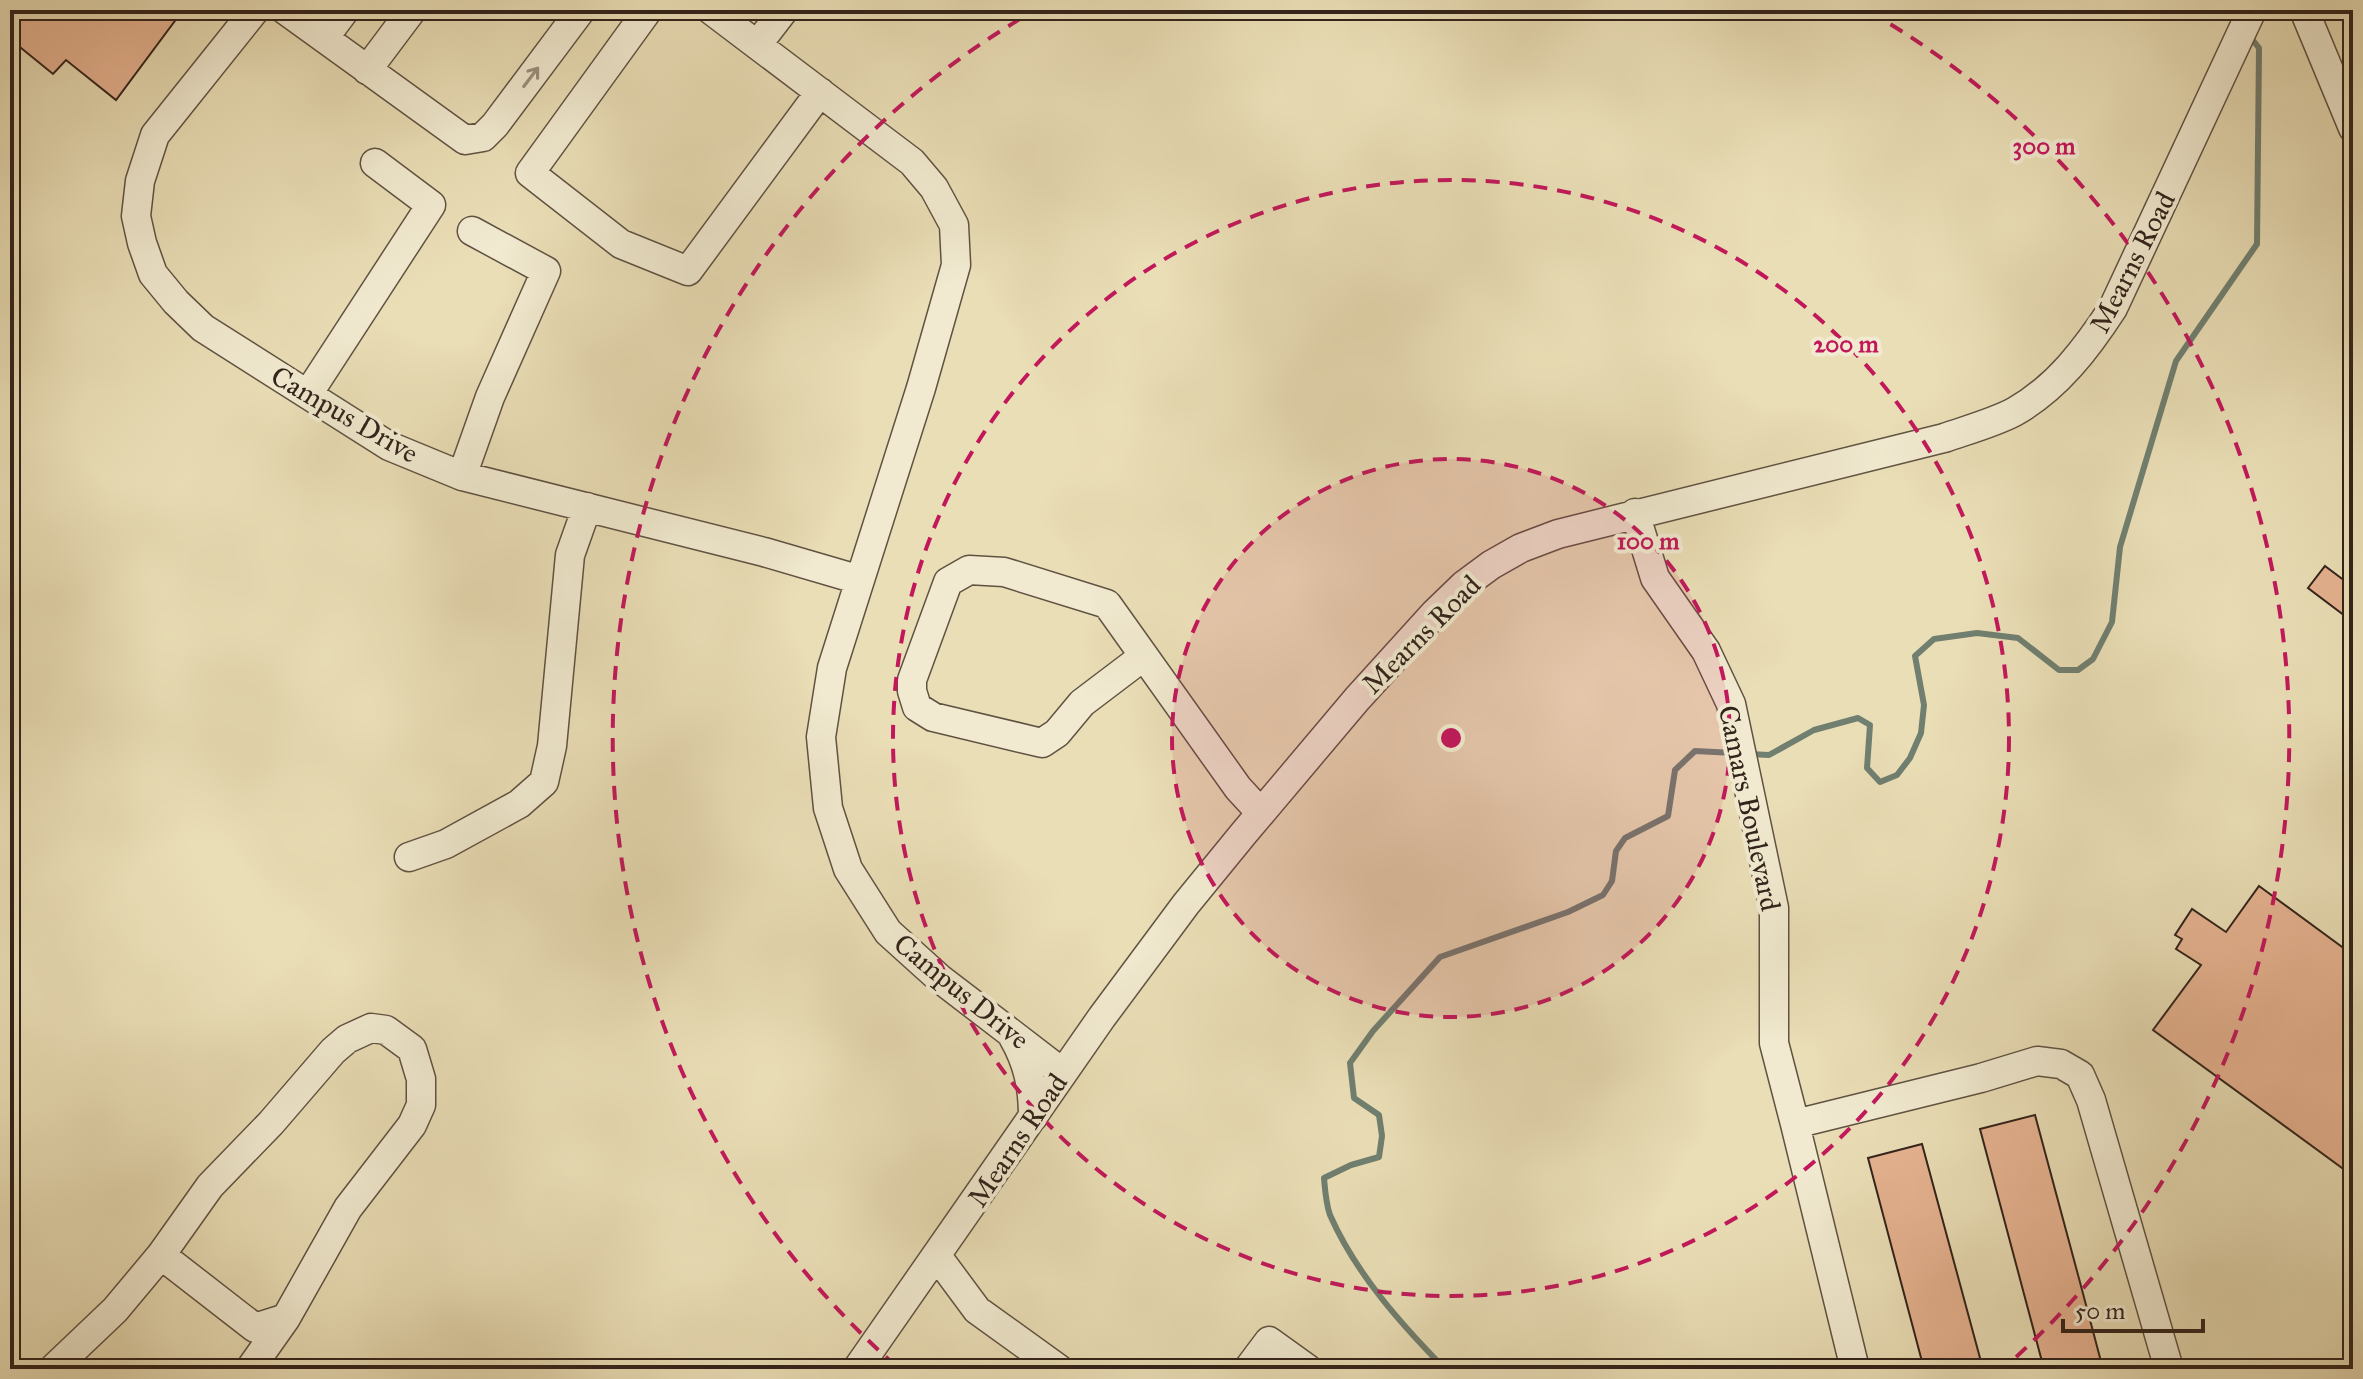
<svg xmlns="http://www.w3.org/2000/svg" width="2363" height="1379" viewBox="0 0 2363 1379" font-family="'IM FELL Great Primer',serif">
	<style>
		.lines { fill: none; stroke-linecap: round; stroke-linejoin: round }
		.stream { stroke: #707f70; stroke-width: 6 }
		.building { fill: #e6b391; stroke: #32231b; stroke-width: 2 }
		.minor-casing { stroke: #605242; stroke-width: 31 }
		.minor { stroke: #f1ead0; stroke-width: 28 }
		.oneway { stroke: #9b907f }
		.ring { fill: none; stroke: #c2185b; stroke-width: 4; stroke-dasharray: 14 10 }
		.labels { text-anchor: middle; stroke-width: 8; stroke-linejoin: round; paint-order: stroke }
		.street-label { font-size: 28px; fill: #32231b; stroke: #f1ead0 }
		.centre { fill: #c2185b; stroke: #f1ead0; stroke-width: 4 }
		.ring-label { font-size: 24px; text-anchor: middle; font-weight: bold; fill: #c2185b; stroke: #f1ead0; stroke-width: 8; stroke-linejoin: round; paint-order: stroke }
	</style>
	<rect width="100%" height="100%" fill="#eadeb6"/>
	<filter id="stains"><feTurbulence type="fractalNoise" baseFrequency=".0025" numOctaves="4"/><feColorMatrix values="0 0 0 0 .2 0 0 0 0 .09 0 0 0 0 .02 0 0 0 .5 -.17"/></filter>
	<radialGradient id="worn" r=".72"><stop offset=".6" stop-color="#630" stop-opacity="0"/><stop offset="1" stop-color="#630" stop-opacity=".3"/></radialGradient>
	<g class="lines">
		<path class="stream" d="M2228 10 2238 22
			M1749 754 1769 755 1814 730 1858 718 1870 725 1867 768 1880 782 1897 775 1910 758 1921 733 1924 705 1915 656 1934 639 1977 633 2018 638 2059 670H2078L2093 659 2112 622 2120 547 2176 361 2257 244 2259 48 2248 34
			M1445 1369C1401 1324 1356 1274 1330 1215 1326 1204 1325 1190 1324 1178L1351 1165 1379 1157 1382 1136 1379 1115 1354 1098 1350 1063 1373 1031 1440 957 1568 912 1603 895 1612 881 1616 851 1625 838 1668 816 1675 770 1695 751 1734 753"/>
	</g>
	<path class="building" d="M10 10H183L116 100 66 60 53 74 10 39Z
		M2325 566 2353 587V622L2308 588Z
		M2259 886 2353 955V1176L2153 1030 2201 965 2176 949 2182 939 2175 935 2192 909 2226 932Z
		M2035 1115 2081 1286 2103 1369H2044L1980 1129Z
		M1922 1144 1983 1369H1924L1868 1158Z"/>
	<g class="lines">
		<g class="minor-casing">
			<path id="minor" d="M255 10 155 135 140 181 136 216 142 243 153 274 176 302 203 328 389 446 462 476 764 552 860 580
				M285 10 465 140 483 137 495 125 581 10
				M648 10 530 173 621 244 688 271 820 92
				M711 10 912 162 934 188 954 225 956 265 921 388 832 668 821 737 828 808 848 869 888 932 939 978 1063 1073
				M2304 10 2353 128
				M324 38 345 10
				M757 45 784 10
				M367 70 412 10
				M308 394 431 205 375 163
				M462 476 490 397 546 271 472 231
				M1635 513 1655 578 1706 651 1731 704 1774 908V1043L1795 1124
				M1144 656 1082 703 1057 733 1042 743 933 717 917 707 912 691V680L948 582 969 570 1004 572 1107 604 1238 788 1261 813
				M409 857 446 844 519 804 544 782 552 746 570 555 587 507
				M1013 1037C1028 1063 1033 1087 1033 1117
				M937 1256 977 1310 1059 1369
				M53 1369 115 1310 161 1255 210 1186 271 1123 333 1051 347 1039 371 1028 386 1030 412 1049 421 1079V1105L412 1125 348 1208 286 1318 255 1328 161 1255
				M250 1369 286 1318
				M857 1369 1102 1017 1186 904 1244 833 1357 699 1435 613 1464 585 1491 565 1521 548 1558 534 1944 438C1967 430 1993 423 2014 412 2057 388 2087 348 2113 308L2252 10
				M1248 1369 1269 1341 1308 1369
				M1855 1369 1795 1124 1981 1078 2037 1061 2061 1064 2080 1075 2091 1100 2169 1369"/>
		</g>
		<use href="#minor" class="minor"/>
	</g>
	<defs><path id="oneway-shaft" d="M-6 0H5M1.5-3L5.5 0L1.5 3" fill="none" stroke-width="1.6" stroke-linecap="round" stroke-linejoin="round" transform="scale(2)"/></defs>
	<use class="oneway" href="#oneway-shaft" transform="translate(531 77) rotate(-53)"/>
	<circle cx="1451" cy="738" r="279" fill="#c2185b" fill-opacity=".12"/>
	<g class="ring">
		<circle cx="1451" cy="738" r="279"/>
		<circle cx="1451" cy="738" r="558"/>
		<path d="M896 1366A838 838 0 0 1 1032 12M1870 12A838 838 0 0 1 2006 1366"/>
	</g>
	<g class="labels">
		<g class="street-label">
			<text transform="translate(2132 262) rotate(-63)" y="10">Mearns Road</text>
			<text transform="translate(345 414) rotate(30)" y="10">Campus Drive</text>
			<text transform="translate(1421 634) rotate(-45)" y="10">Mearns Road</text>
			<text transform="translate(1750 808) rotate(78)" y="10">Camars Boulevard</text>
			<text transform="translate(962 991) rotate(39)" y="10">Campus Drive</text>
			<text transform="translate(1017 1140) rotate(-56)" y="10">Mearns Road</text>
		</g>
	</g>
	<circle cx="1451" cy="738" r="12" class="centre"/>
	<g class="ring-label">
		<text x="2044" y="154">300 m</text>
		<text x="1846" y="352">200 m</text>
		<text x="1648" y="549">100 m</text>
	</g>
	<rect width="2363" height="1379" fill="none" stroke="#eadeb6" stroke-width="40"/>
	<rect x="12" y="12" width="2339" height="1355" fill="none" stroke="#32231b" stroke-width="4"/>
	<rect x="20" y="20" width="2323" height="1339" fill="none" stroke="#32231b" stroke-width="2"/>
	<path d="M2063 1319v12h140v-12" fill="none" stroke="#32231b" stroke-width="4"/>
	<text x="2075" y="1319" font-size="24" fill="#32231b" stroke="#f1ead0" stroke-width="6" paint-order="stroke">50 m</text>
	<rect width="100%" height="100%" filter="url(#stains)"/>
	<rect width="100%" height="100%" fill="url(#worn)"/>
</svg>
